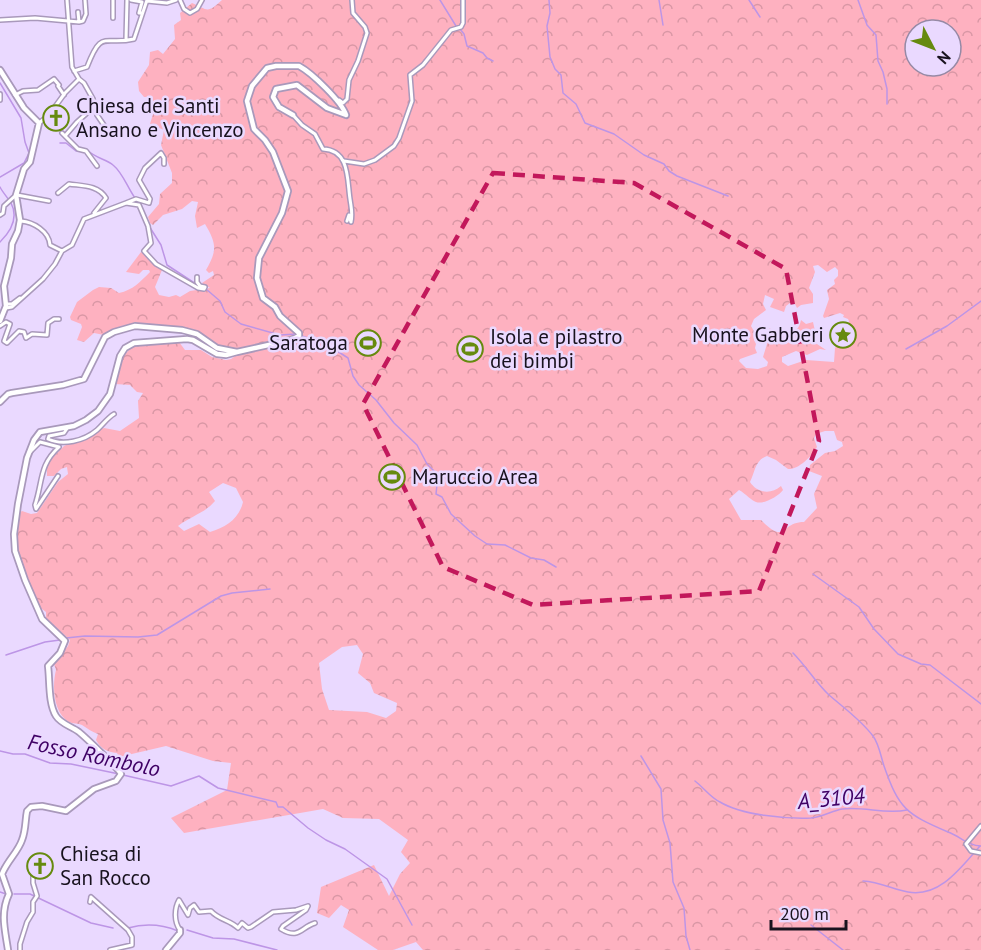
<svg xmlns="http://www.w3.org/2000/svg" width="981" height="950" viewBox="0 0 981 950" font-family="'PT Sans',sans-serif">
	<style>
		.forest { fill: url(#forest-crowns); fill-rule: evenodd }
		.lines { fill: none; stroke-linecap: round; stroke-linejoin: round }
		.stream { stroke: #bd95e6; stroke-width: 1.5 }
		.street-casing { stroke: #a999bb; stroke-width: 6 }
		.secondary-casing { stroke: #a999bb; stroke-width: 8 }
		.street { stroke: #fff; stroke-width: 3 }
		.secondary { stroke: #fff; stroke-width: 4.5 }
		.marked { fill: none; stroke: #c2185b; stroke-width: 4.5; stroke-dasharray: 12 8; stroke-linejoin: round }
		.labels { text-anchor: middle; stroke-width: 5; stroke-linejoin: round; paint-order: stroke }
		.poi-label { font-size: 21px; fill: #18121e; stroke: #ead9ff; text-anchor: start }
		.water-label { font-size: 22px; font-style: italic; fill: #3f0065; stroke: #ead9ff }
	</style>
	<defs>
		<pattern id="forest-crowns" width="20" height="18" patternUnits="userSpaceOnUse" patternTransform="scale(1.5)"><rect width="20" height="18" fill="#feb1c0"/><path d="M2 6a3 3 0 1 1 6 0M12 15a3 3 0 1 1 6 0" fill="none" stroke="#d997a5"/></pattern>
	</defs>
	<rect width="100%" height="100%" fill="#ead9ff"/>
	<path class="forest" d="M222 0H981V950H423L416 942 393 950H378L343 927 349 910 341 905 329 918 317 913 321 887 374 865 389 896 400 874 410 863 401 852 408 840 379 819 343 818 323 809 184 833 171 818 227 790 231 763 213 761 166 746 119 757 117 753C107 752 101 749 96 740L98 734C92 732 88 729 82 725 78 723 73 724 69 722 53 713 52 685 56 670L54 664 68 646 70 640 46 618V612L38 606 17 550 16 536 19 513 22 511 31 514 37 513 58 482 68 474 67 467 61 469 54 476H47V466L50 460 64 446 104 428 120 431 139 418 138 401 143 393 137 392 130 385 115 384C124 339 135 345 176 341L179 342 185 350H201L212 357 226 360 231 359 238 354 215 345 191 330 180 327 133 324 121 326 104 335 94 333 84 342 77 340 82 327 81 324 71 320 70 317 77 302 93 290 99 287 111 288 119 293C133 290 140 282 150 272L149 270H143L139 274 126 272 141 252 162 270 155 287 159 295 169 297 176 295 180 297 190 291 210 288 202 283 214 275 213 271 209 273 206 270C217 251 217 244 205 224L197 228 195 216 198 202 192 201 182 209 163 215 153 225 150 223 148 217 159 204 160 194 172 183V173L161 145 164 130 150 124 153 114C150 108 152 103 150 97H144L139 91 138 82 149 65 150 52 158 50 163 54 175 39 174 25 181 20 180 13 192 3C208 10 207 14 222 0ZM915 30H951V66H915ZM818 265 827 272 835 267 838 270V276L834 280 835 284 827 290 829 299 823 316 824 318 840 313 844 315 843 317 848 319 849 321 846 335 835 348 834 362 806 360 788 366 782 362V357L796 351 807 355 820 349 826 350 814 342 810 336 815 331 813 322 806 324 801 320C798 336 785 334 774 339L770 328 765 337 767 344 763 357 768 362 767 366 758 369 746 368 739 361 740 359 757 353 755 348 756 344 754 340 755 333 751 326 754 319 766 310 763 304 765 295 774 299 770 307 784 312 786 306 790 303 795 304 797 308 801 305 813 303V294L809 288 815 272 813 266ZM825 431H834L837 440 842 442 843 446 835 451 825 453 810 465 809 471 822 476 814 494 817 508 804 522C780 522 787 546 761 520H741L729 499 739 490C746 494 752 501 756 502 763 505 779 496 783 490L781 486C771 495 757 493 750 482 755 472 755 460 767 456L776 460 788 469C798 470 811 457 817 447L814 438 816 434ZM223 483 236 488 243 502C239 519 226 527 210 532L199 524 184 531 178 526C191 516 205 513 215 501L209 492ZM357 645 363 654 358 673 370 683 374 693 397 703 396 711 386 718 367 712 329 710 322 689 319 663 342 647Z"/>
	<g class="lines">
		<path class="stream" d="M440 0 456 26
			M549 0 550 13 547 26 550 57 555 69 561 75 563 93 576 104 585 123 614 134 644 155 664 164 669 171 677 176 728 196
			M659 0 663 25
			M749 0 760 17
			M858 0 867 25 876 35 878 61 883 72 887 89V104
			M460 29 464 34 467 46 483 53 487 58 493 61
			M0 83 21 118 25 142 29 153 24 163 0 177
			M60 143H66L76 151H80
			M87 150C97 159 106 159 113 165 123 173 127 187 135 198
			M0 187C3 193 8 198 11 203 19 218 10 232 0 242
			M149 226 161 245 167 265 199 286
			M206 289 220 301 225 312 241 324 280 335 297 334
			M302 336 328 345 348 358 353 376 359 385 376 400 394 423 417 445 427 464 438 475 436 494 442 497 451 514 475 536 487 544 505 545 531 558 544 560 556 567
			M906 349 947 326 981 301
			M813 574 859 607 874 629 898 654 921 664 930 665 981 704
			M66 638 85 636 138 637 157 635 221 596 232 593 270 589
			M793 653C806 666 816 683 829 695 844 708 861 720 873 736 879 744 881 757 884 766 899 809 906 814 948 832 960 836 968 846 981 846
			M6 655 45 642 60 640
			M0 751 13 754H25L50 763 71 764 119 774
			M641 756 661 789 663 820 670 843 673 882 684 908 686 936 690 950
			M123 775 171 786 199 776 218 788 276 802 278 807H283L308 828 326 840 345 849 387 879 412 925
			M695 781C703 787 711 798 720 802 741 815 786 819 811 818 822 817 832 811 842 809 865 806 885 815 907 810
			M863 881C879 882 893 889 908 892 940 898 962 866 980 846
			M0 892 6 894
			M14 894H30L91 923 113 928
			M811 925 843 950
			M128 928C146 923 161 924 178 931
			M187 930 213 938 234 939 277 950"/>
		<g class="street-casing">
			<path id="street" d="M67 0 72 67 79 79 84 83 93 99 97 115 110 134
				M113 0V18
				M131 0 142 2 139 13H142
				M180 0 184 9 190 13 197 9 202 0
				M147 1 167 3 176 0
				M78 12 79 22
				M0 20 35 18 79 22 83 21 86 14 85 0
				M126 40 127 0
				M74 71 87 67C102 28 104 46 134 39L147 0
				M58 86 64 95
				M0 94V100
				M15 95 23 91 38 90 54 79 59 85
				M339 100 343 103 347 99 349 80 358 61 367 33 365 27 353 13 352 0
				M293 115 302 125 315 134 323 149C350 150 347 180 350 199 351 207 353 213 351 222
				M39 123 49 115 65 93 79 79
				M62 133 78 149 86 151 97 166
				M65 136 77 122 95 106
				M344 161 364 164 375 160 394 146 399 138 412 101 410 75 423 65 451 30 461 27 463 23V0
				M17 193V195L49 201
				M58 193 69 184C83 186 98 185 106 198L94 213
				M126 203 136 199 149 203 150 199 139 180 145 168 161 153 164 158V164
				M0 215 3 213 4 206 16 195
				M21 221C33 222 49 231 50 245L62 251
				M347 221 349 215 351 222
				M6 304H12L20 298
				M6 308 12 307 43 279 55 264 62 251 72 245 84 219 126 203 139 205 148 226 151 243 144 251 156 264 198 288 204 289 205 287 200 286 197 282V277
				M0 326 6 322 10 324 4 341 7 343 19 331 24 332 26 338 32 334 47 335 48 323 54 319H59
				M68 427 64 433 49 436 48 439C63 446 84 441 97 430 103 425 107 418 114 414
				M30 452 40 442 59 447C39 465 43 481 35 505L36 509 58 476
				M981 826 966 844 971 851 981 853
				M91 897 128 930 132 937V945L110 950
				M90 902 91 897
				M180 930C174 922 174 909 179 900L188 915 190 908 194 905 199 912 211 911C219 920 230 920 238 928L242 923 248 928 251 927 273 912 296 910 308 906 306 910 283 926 281 929C299 940 301 927 315 923
				M20 950V944L27 922 33 912V902L37 896 33 883V875"/>
		</g>
		<g class="secondary-casing">
			<path id="secondary" d="M0 70 24 108 39 123 30 162 24 169 16 195 20 220 18 231 12 244 11 258 4 286 6 306 0 321
				M293 115 279 107 273 97 276 89 297 85 327 108 346 115
				M237 352 291 340 299 336V333L280 316 275 307 263 298 257 278 259 258 282 213 288 191 273 152 265 140 254 129 247 101 252 86 267 68 276 66H299C312 73 342 102 346 115
				M0 402 8 394 12 393 63 385 84 379 105 337 114 332 135 326 182 330 197 334 217 348 237 352 226 355 217 354 193 340 187 339 134 343 125 348 120 356 110 394 98 411 86 420 74 426 40 432 34 440 27 458 18 504 14 534 15 551 25 580 42 619 65 641 60 653 48 666C50 681 48 703 56 716 61 724 71 726 79 732 85 737 119 769 121 774L116 781 94 789 66 811 42 806 31 807 27 811C25 821 26 830 22 840 18 852 7 861 2 874L9 894C0 913 5 930 8 950
				M166 950 180 933V930"/>
		</g>
		<use href="#street" class="street"/>
		<use href="#secondary" class="secondary"/>
	</g>
	<path class="marked" d="M493 173 634 183 786 269 819 441 759 591 533 605 443 567 363 404Z"/>
	<defs>
		<g id="church-ring" transform="scale(1.35)"><circle r="9.5" fill="#ead9ff" stroke="#668a0f" stroke-width="1.5"/><path d="M-1.2-6h2.4v3.5h3.3v2.4h-3.3V6h-2.4V-.1h-3.3v-2.4h3.3Z" fill="#668a0f"/></g>
		<g id="sight-ring" transform="scale(1.35)"><circle r="9.5" fill="#ead9ff" stroke="#668a0f" stroke-width="1.5"/><path d="M0-6L1.8-2.2L6-1.7L2.9 1.2L3.7 5.4L0 3.3L-3.7 5.4L-2.9 1.2L-6-1.7L-1.8-2.2Z" fill="#668a0f"/></g>
		<g id="stadium-ring" transform="scale(1.35)"><circle r="9.5" fill="#ead9ff" stroke="#668a0f" stroke-width="1.5"/><path d="M0-5a6.5 5 0 1 0 0 10a6.5 5 0 1 0 0-10ZM-3.5-1.8h7v3.6h-7Z" fill="#668a0f"/></g>
	</defs>
	<g fill-rule="evenodd">
		<use href="#church-ring" x="56" y="118"/>
		<use href="#sight-ring" x="843" y="335"/>
		<use href="#stadium-ring" x="368" y="343"/>
		<use href="#stadium-ring" x="470" y="349"/>
		<use href="#stadium-ring" x="392" y="477"/>
		<use href="#church-ring" x="40" y="866"/>
	</g>
	<g class="labels">
		<g class="poi-label">
			<text x="76" y="113">Chiesa dei Santi<tspan x="76" dy="24">Ansano e Vincenzo</tspan></text>
			<text x="824" y="342" text-anchor="end">Monte Gabberi</text>
			<text x="490" y="344">Isola e pilastro<tspan x="490" dy="24">dei bimbi</tspan></text>
			<text x="348" y="350" text-anchor="end">Saratoga</text>
			<text x="412" y="484">Maruccio Area</text>
			<text x="60" y="861">Chiesa di<tspan x="60" dy="24">San Rocco</tspan></text>
		</g>
		<g class="water-label">
			<text transform="translate(94 755) rotate(12)" y="8">Fosso Rombolo</text>
			<text transform="translate(831 798) rotate(-5)" y="8">A_3104</text>
		</g>
	</g>
	<g transform="translate(933 48) rotate(132)"><circle r="28" fill="#ead9ff" stroke="#9689a5" stroke-width="1.5"/>
	<path d="M0-4.5L10 22L0 15L-10 22Z" fill="#668a0f"/>
	<text y="-9" font-size="16" font-weight="bold" text-anchor="middle" fill="#18121e">N</text>
	</g>
	<path d="M771 920v9h75v-9" fill="none" stroke="#18121e" stroke-width="3"/>
	<text x="780" y="920" font-size="18" fill="#18121e" stroke="#ead9ff" stroke-width="4.5" paint-order="stroke">200 m</text>
</svg>
